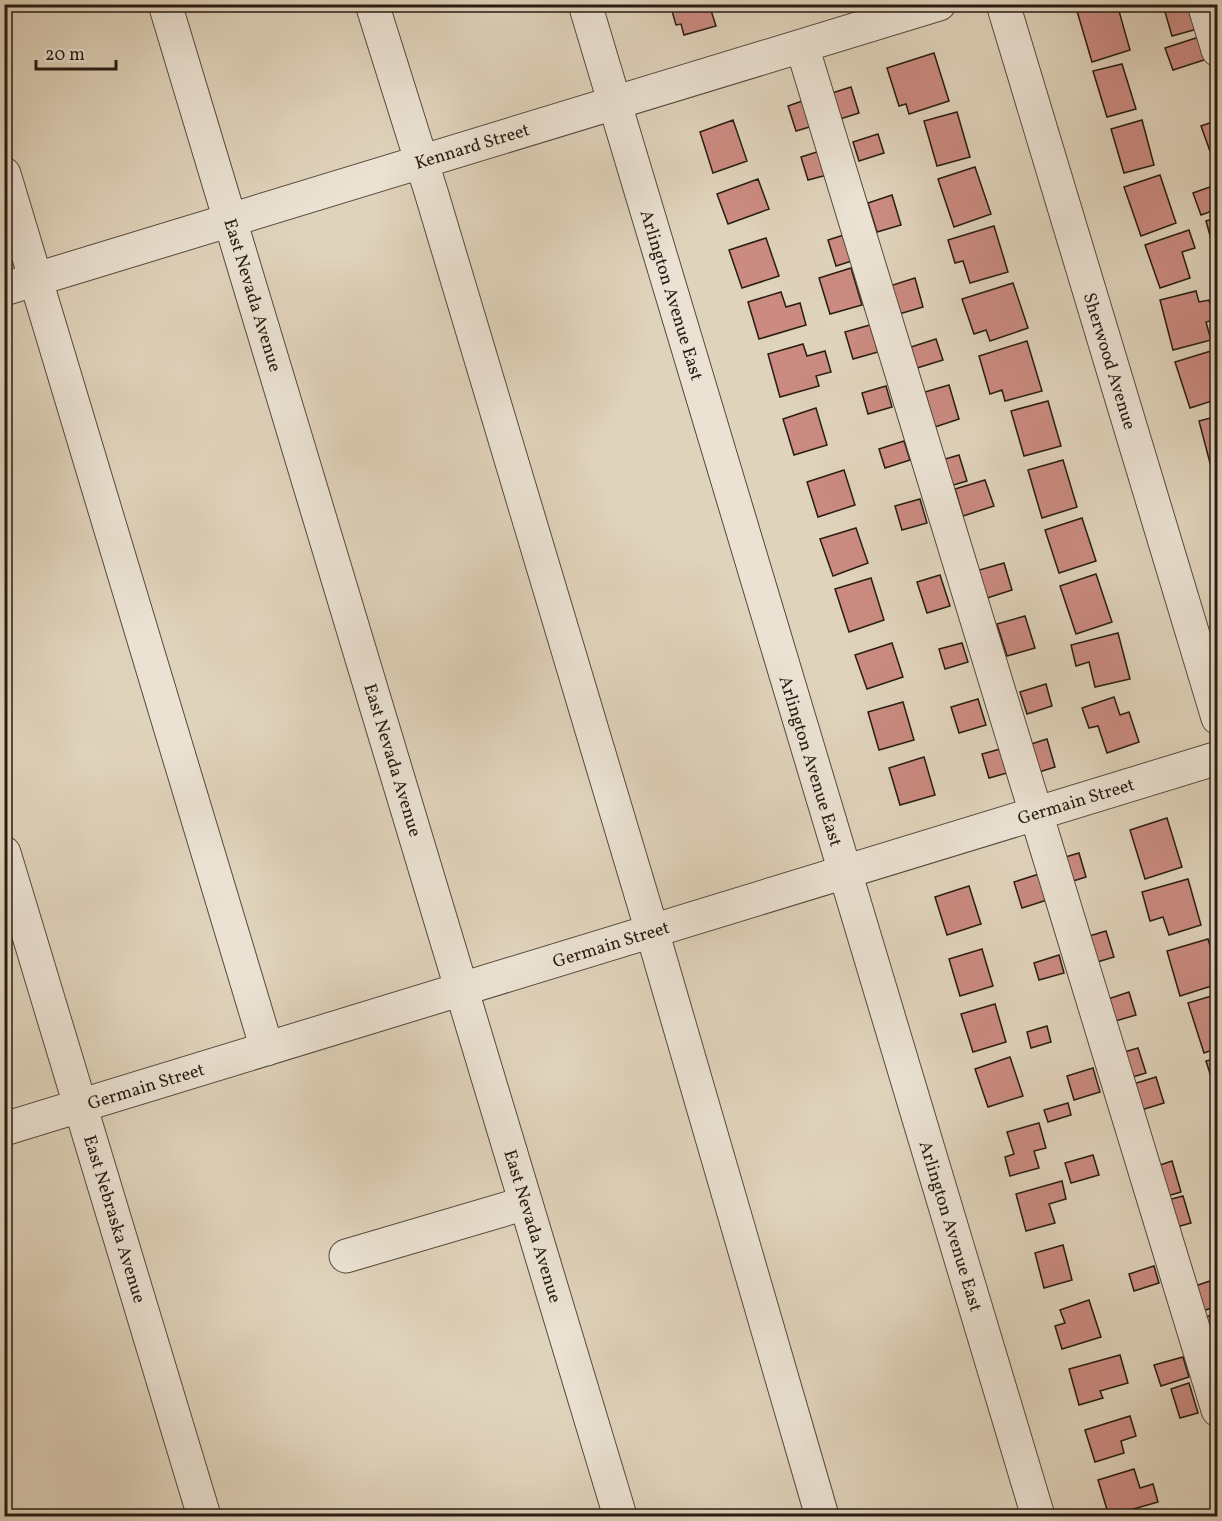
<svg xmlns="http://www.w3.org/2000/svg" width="1222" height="1521" viewBox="0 0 1222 1521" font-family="Vollkorn,serif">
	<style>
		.building { fill: #cb8b81; stroke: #281c13; stroke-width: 1.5 }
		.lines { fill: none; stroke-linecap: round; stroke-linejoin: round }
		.minor-casing { stroke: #564a3d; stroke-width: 35 }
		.minor { stroke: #ebe2d3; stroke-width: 33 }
		.labels { text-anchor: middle; stroke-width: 5; stroke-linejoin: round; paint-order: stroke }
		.street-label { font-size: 18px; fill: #281c13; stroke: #ebe2d3 }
	</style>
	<rect width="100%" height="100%" fill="#e0d3bb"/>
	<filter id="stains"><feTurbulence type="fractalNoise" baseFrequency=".00333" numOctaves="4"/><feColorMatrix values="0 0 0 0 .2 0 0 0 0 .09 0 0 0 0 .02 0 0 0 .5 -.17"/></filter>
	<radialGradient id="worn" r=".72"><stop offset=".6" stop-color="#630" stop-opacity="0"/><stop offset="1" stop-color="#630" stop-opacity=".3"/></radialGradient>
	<path class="building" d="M670 4H709L716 26 684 35 681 24 676 25Z
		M1098 4H1117L1130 50 1092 62 1077 11Z
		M1166 4H1194L1201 28 1172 36 1163 5Z
		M1199 37 1207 59 1173 70 1165 48Z
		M934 53 949 101 909 114 906 104 899 106 887 68Z
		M1122 64 1136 109 1107 117 1093 71Z
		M851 87 859 113 840 119 832 93Z
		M805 100 813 126 796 131 788 106Z
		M957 112 970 157 937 166 924 121Z
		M733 120 747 161 713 173 700 132Z
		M1142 120 1154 165 1124 173 1111 129Z
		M1218 120V152L1211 154 1201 126Z
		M878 134 884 153 859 161 853 142Z
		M820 151 827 175 808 180 801 157Z
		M975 167 991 214 954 227 938 179Z
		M1160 175 1176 223 1141 236 1124 187Z
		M758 179 769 209 728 224 717 194Z
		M1218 184V209L1201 215 1193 193Z
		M892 195 901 225 877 232 868 203Z
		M1218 217V249L1214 250 1206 221Z
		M994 226 1008 272 970 283 963 261 955 263 948 240Z
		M1189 230 1195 248 1182 252 1190 278 1160 288 1145 245Z
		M847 234 855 260 836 266 828 240Z
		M766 238 779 276 742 288 729 250Z
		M851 268 862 305 830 314 819 278Z
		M915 278 923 307 899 314 890 286Z
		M1013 283 1028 328 990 341 986 330 974 334 962 299Z
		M1196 291 1199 302 1209 300 1215 320 1206 322 1211 340 1173 350 1160 300Z
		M781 292 786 307 800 303 806 325 759 339 748 302Z
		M870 325 878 352 853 359 845 332Z
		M936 339 943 360 917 368 911 347Z
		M1027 341 1042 391 1005 401 1002 390 990 394 979 356Z
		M803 344 807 356 825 351 831 372 816 376 819 386 780 397 768 354Z
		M1211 351 1218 370V399L1190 408 1175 362Z
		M949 385 959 419 935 427 925 392Z
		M886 386 892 407 868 414 862 393Z
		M1048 401 1061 446 1024 456 1011 411Z
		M816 408 827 445 794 455 783 419Z
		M1218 416V460L1210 463 1199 421Z
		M904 441 910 460 885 468 879 449Z
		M959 455 967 481 950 486 942 460Z
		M1063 460 1077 507 1042 518 1028 470Z
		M844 470 855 505 818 517 807 482Z
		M985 480 994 506 963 516 955 489Z
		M920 499 927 523 902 530 895 506Z
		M1082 518 1096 561 1059 573 1045 530Z
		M856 528 868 563 833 576 820 539Z
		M1004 563 1012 590 984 599 976 571Z
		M1096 574 1112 622 1076 634 1060 586Z
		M940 575 950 606 927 613 917 582Z
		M871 578 884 620 849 632 835 589Z
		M1025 616 1035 648 1007 656 997 624Z
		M1118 633 1130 679 1095 687 1089 662 1076 666 1071 645Z
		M892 643 903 677 867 689 855 655Z
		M962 643 968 662 945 669 939 649Z
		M1046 684 1052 706 1027 714 1020 692Z
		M1114 697 1120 715 1129 712 1139 742 1107 753 1098 726 1089 728 1082 708Z
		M978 699 986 725 959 733 951 707Z
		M903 702 914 740 879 750 868 712Z
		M1047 739 1055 767 1036 773 1028 745Z
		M1000 749 1007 773 989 778 982 754Z
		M924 757 935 795 900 805 889 768Z
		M1167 818 1182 867 1145 879 1130 830Z
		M1079 853 1086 877 1070 882 1062 858Z
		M1039 874 1047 900 1022 908 1014 882Z
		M1188 879 1201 925 1169 935 1163 917 1150 921 1142 892Z
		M969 886 981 924 947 935 935 897Z
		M1106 931 1114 957 1094 963 1086 937Z
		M1208 939 1218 971V984L1180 996 1167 951Z
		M982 949 993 986 960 996 949 959Z
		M1059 955 1064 973 1039 980 1034 963Z
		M1129 992 1136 1015 1112 1022 1105 1000Z
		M1218 994V1048L1204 1053 1188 1003Z
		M995 1004 1006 1042 973 1052 961 1014Z
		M1047 1026 1051 1042 1031 1048 1027 1032Z
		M1138 1048 1146 1073 1129 1078 1121 1053Z
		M1010 1057 1023 1096 988 1107 975 1069Z
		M1218 1058V1099L1206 1061Z
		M1093 1068 1100 1092 1074 1100 1067 1076Z
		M1156 1077 1164 1103 1138 1111 1130 1085Z
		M1068 1103 1071 1115 1048 1122 1044 1110Z
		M1218 1122V1147L1210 1125Z
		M1039 1123 1046 1148 1034 1151 1039 1168 1010 1176 1005 1157 1014 1154 1007 1132Z
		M1093 1155 1099 1175 1071 1183 1065 1163Z
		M1172 1161 1181 1192 1164 1197 1154 1167Z
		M1062 1181 1066 1199 1049 1204 1055 1223 1026 1231 1016 1194Z
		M1183 1196 1191 1223 1173 1228 1164 1201Z
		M1063 1245 1072 1280 1044 1288 1035 1253Z
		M1154 1266 1159 1283 1134 1291 1129 1274Z
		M1210 1281 1218 1306 1199 1312 1192 1287Z
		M1089 1300 1101 1337 1062 1349 1055 1326 1065 1323 1060 1310Z
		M1218 1313V1342L1208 1345 1199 1319Z
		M1120 1355 1128 1383 1100 1391 1103 1398 1079 1405 1069 1369Z
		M1183 1357 1189 1377 1161 1386 1154 1365Z
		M1189 1383 1198 1413 1180 1418 1171 1389Z
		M1130 1416 1136 1436 1121 1441 1124 1453 1095 1462 1085 1430Z
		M1134 1469 1140 1488 1153 1484 1158 1502 1109 1516 1098 1480Z"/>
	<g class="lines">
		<g class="minor-casing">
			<path id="minor" d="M165 4 620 1516
				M372 4 432 195 652 931 822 1516
				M585 4 1038 1516
				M1003 4 1218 718
				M1204 4 1218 50
				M802 46 1218 1410
				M4 174 267 1049
				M4 289 939 4
				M4 853 204 1516
				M4 1129 1218 758
				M346 1256 526 1203"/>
		</g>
		<use href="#minor" class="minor"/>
	</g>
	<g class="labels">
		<g class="street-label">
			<text transform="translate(472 146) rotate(-17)" y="6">Kennard Street</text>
			<text transform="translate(253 295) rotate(73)" y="6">East Nevada Avenue</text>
			<text transform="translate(672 295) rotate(73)" y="6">Arlington Avenue East</text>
			<text transform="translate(1110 361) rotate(73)" y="6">Sherwood Avenue</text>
			<text transform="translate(393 760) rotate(73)" y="6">East Nevada Avenue</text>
			<text transform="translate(811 761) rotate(73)" y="6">Arlington Avenue East</text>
			<text transform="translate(1076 801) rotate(-17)" y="6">Germain Street</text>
			<text transform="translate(611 944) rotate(-17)" y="6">Germain Street</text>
			<text transform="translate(146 1086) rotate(-17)" y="6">Germain Street</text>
			<text transform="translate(115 1219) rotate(73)" y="6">East Nebraska Avenue</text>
			<text transform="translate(533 1226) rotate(73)" y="6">East Nevada Avenue</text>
			<text transform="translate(951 1226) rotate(73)" y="6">Arlington Avenue East</text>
		</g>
	</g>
	<rect width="1222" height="1521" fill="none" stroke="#e0d3bb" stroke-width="24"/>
	<rect x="6" y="6" width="1210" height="1509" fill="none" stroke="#281c13" stroke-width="3"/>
	<rect x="12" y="12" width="1198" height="1497" fill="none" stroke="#281c13" stroke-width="1.5"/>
	<path d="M36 60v9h80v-9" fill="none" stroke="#281c13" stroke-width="3"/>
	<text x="45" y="60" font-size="18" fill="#281c13" stroke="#ebe2d3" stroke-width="4.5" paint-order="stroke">20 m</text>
	<rect width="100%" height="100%" filter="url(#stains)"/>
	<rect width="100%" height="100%" fill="url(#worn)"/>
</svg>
